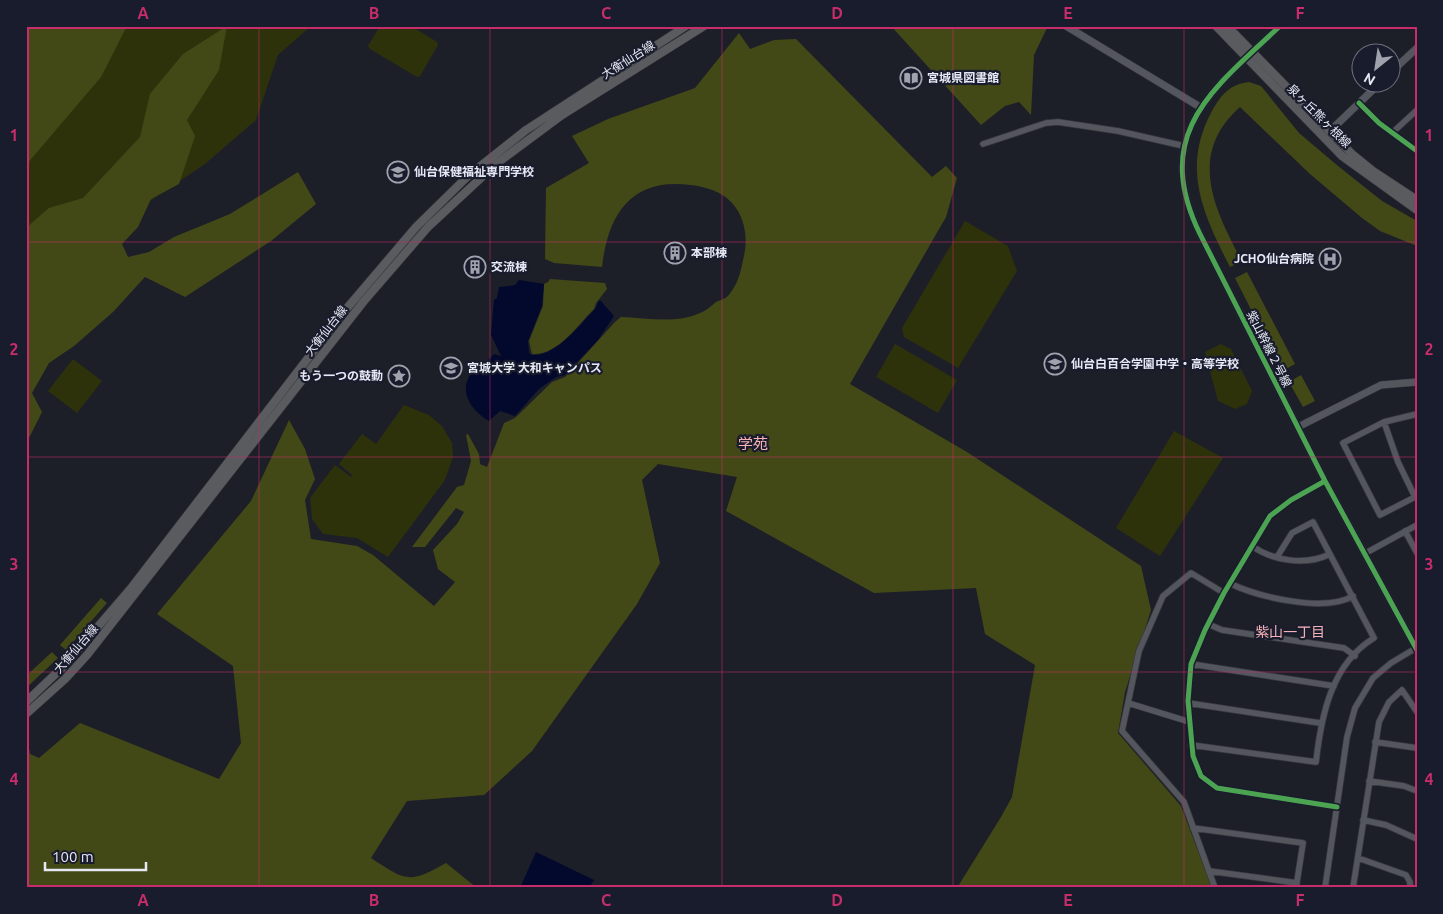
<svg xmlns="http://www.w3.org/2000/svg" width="1443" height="914" viewBox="0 0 1443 914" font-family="Ubuntu,'Noto Sans JP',sans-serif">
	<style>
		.green { fill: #2e320b }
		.forest { fill: #434916 }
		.water { fill: #03082d }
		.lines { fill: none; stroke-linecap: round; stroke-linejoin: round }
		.minor-casing { stroke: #393941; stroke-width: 7 }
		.tertiary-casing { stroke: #393941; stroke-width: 8 }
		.secondary-casing { stroke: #393941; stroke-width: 9 }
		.minor { stroke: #54565e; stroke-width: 5.5 }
		.tertiary { stroke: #54565e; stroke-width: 7 }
		.secondary { stroke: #595b5f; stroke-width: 8 }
		.cycleway-casing { stroke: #191c2c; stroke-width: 8 }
		.cycleway { stroke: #4ca352; stroke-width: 5 }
		.grid { fill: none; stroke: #c62d6a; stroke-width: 1; stroke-opacity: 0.55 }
		.labels { text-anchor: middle; stroke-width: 4.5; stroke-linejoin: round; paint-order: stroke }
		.street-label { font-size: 12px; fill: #e6e8f4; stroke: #191c2c }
		.poi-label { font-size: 12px; font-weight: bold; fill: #e6e8f4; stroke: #191c2c; text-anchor: start }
		.neighbourhood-label { font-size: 14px; fill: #f7b2b5; stroke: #191c2c }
		.quarter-label { font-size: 15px; fill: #f7b2b5; stroke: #191c2c }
		.neatline { fill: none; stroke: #c62d6a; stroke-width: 2 }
		.grid-label { font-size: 16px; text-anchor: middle; font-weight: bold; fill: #c62d6a }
	</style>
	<rect width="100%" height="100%" fill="#1d1f28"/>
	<path class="green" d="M26 26H311L278 55 256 120 205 164 107 230 26 324Z
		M380 26H411L437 42 438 45 420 76 417 77 370 49 368 46Z
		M965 221 1008 246 1017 271 958 368 904 337 902 328Z
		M895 344 957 380 938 413 876 377Z
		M1221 344 1231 349 1252 391 1247 404 1235 409 1218 401 1205 352Z
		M73 359 102 381 77 413 48 391Z
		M404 405 429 415 442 426 452 443 453 457 445 480 388 557 357 538 323 534 312 519 310 498 335 465 351 477 352 475 339 464 362 434 376 444Z
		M1174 431 1223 458 1160 556 1116 528Z"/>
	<path class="forest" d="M32 26H127L101 77 26 165V34Z
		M227 26 219 70 187 120 195 136 179 184 151 199 138 227 122 244 128 257 149 252 174 237 230 214 298 172 316 204 271 241 185 297 145 277 113 312 74 346 49 363 32 393 42 412 26 444V228L49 208 83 198 140 137 150 94 183 54Z
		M891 26H1048L1034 55 1031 115 1019 102 1005 106 981 125Z
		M739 33 750 49 774 40 796 39 932 177 946 166 957 178 946 217 850 384 967 452 1141 566 1151 610 1125 692 1118 733 1181 806 1212 888H957L1001 817 1012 797 1035 665 985 634 976 588 874 593 726 511 737 477 658 464 642 480 660 563 637 604 532 751 484 795 407 801 371 858C406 881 409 884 446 863L477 888H26V731L30 754 39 758 80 723 219 779 241 743 233 666 157 614 251 501 289 420 305 449 315 479 305 500 311 539 357 546 373 555 434 606 455 582 438 569 433 550 457 524 464 512 456 508 425 547H412L457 487 464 485 471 461 466 435 468 434 479 454 480 464 487 467 504 423 515 418 552 382 565 377 615 322 621 317C647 318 676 324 700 313 706 311 711 306 716 302 722 299 727 299 731 292 739 282 741 269 744 256 748 238 745 217 732 203 721 191 706 187 691 185 632 177 608 213 602 267L554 263 545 259 546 188 589 163 572 136 608 119 695 88Z
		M1249 82 1261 86 1299 133 1338 166 1382 201 1417 221V246L1380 231 1362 218 1310 174 1240 107C1187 154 1214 209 1242 261L1230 267C1203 214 1181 168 1212 111 1221 95 1230 84 1249 82Z
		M1247 272 1295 364 1282 371 1235 278Z
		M550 279 605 283 607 289 596 303 594 309C578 324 558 356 532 354L529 341 543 306 544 284 548 282Z
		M1301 375 1315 401 1303 407 1289 382Z
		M101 598 107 603 66 650 60 645Z
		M52 652 58 658 26 688V676Z"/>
	<path class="water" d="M519 280 544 284 542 306 528 341 529 353 532 355C555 357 580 325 594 310 598 306 596 304 600 300L614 316 598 340 565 375 556 377 539 389 515 416 500 411 489 421C474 412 458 394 470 375 476 366 487 363 494 354L501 356 491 335 494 300 497 298 499 287 515 285Z
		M536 852 594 880 589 888H520Z"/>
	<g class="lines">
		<g class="minor-casing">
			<path id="minor" d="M1359 103 1379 123 1417 151
				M1392 133 1417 110
				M983 144 1046 123 1058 122 1118 131 1184 146
				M1417 414 1384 422 1343 443 1380 515 1417 496
				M1384 422 1398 462 1415 497
				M1325 481 1291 500 1270 516 1224 593 1205 630 1191 664 1188 701 1193 756 1201 776 1217 788 1337 807
				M1405 531 1417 553
				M1252 546C1273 561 1306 566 1330 554
				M1364 554 1417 525
				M1229 583C1258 597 1325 613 1353 596
				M1208 624 1222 630 1344 648 1355 656
				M1191 664 1334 686
				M1128 703 1190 722
				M1188 703 1320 723
				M1375 742 1417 748
				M1191 745 1316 762C1321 717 1331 664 1374 638L1313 522 1292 533 1277 557
				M1369 781 1404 786 1417 791
				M1363 820 1386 825 1417 839
				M1193 828 1303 843 1296 888
				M1358 858 1406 875 1410 882V888
				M1209 871 1297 883
				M1215 888 1184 802 1122 731 1139 651 1163 596 1191 573 1224 593
				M1325 888 1347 737 1355 708 1373 678 1391 663 1416 648
				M1353 888 1379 722 1389 702 1402 690 1417 712"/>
		</g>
		<g class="tertiary-casing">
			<path id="tertiary" d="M1066 26 1200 107
				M1280 26C1212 90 1151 133 1200 234L1325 481 1417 650
				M1390 73 1417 48
				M1329 132 1381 82
				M1298 427 1381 385 1417 382"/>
		</g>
		<g class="secondary-casing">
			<path id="secondary" d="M1216 26 1342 156 1417 210
				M1227 26 1352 154 1373 171 1417 200
				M26 702 65 665 132 587 342 314 416 227 468 176 526 130 686 26
				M26 714 65 679 87 655 364 301 428 227 496 164 562 115 704 26"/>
		</g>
		<use href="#minor" class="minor"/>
		<use href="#tertiary" class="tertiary"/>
		<use href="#secondary" class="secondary"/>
		<g class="cycleway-casing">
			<path id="cycleway" d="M1280 26C1212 90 1151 133 1200 234L1325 481 1417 650
				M1359 103 1379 123 1417 151
				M1325 481 1291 500 1270 516 1224 593 1205 630 1191 664 1188 701 1193 756 1201 776 1217 788 1337 807"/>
		</g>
		<use href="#cycleway" class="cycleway"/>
	</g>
	<path class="grid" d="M259 26V888M490 26V888M722 26V888M953 26V888M1184 26V888M26 242H1417M26 457H1417M26 672H1417"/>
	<defs>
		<g id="library-ring" transform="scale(1.125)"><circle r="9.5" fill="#191c2c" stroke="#a0a2ad" stroke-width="1.5"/><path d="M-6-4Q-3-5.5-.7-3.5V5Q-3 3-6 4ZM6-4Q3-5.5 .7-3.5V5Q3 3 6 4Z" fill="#a0a2ad"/></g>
		<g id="university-ring" transform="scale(1.125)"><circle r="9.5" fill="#191c2c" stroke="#a0a2ad" stroke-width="1.5"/><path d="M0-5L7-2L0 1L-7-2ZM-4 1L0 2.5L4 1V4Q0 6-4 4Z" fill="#a0a2ad"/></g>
		<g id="building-ring" transform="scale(1.125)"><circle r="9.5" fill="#191c2c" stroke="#a0a2ad" stroke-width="1.5"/><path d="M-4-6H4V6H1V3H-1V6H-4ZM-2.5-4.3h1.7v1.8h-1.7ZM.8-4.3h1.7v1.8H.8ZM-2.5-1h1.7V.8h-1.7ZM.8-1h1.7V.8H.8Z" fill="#a0a2ad"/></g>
		<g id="hospital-ring" transform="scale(1.125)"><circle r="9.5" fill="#191c2c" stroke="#a0a2ad" stroke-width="1.5"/><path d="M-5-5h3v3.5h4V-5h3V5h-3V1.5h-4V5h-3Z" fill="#a0a2ad"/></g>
		<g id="school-ring" transform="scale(1.125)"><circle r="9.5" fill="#191c2c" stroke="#a0a2ad" stroke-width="1.5"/><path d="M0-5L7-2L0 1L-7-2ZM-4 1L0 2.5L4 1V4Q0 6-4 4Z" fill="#a0a2ad"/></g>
		<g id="sight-ring" transform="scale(1.125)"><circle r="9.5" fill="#191c2c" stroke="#a0a2ad" stroke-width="1.5"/><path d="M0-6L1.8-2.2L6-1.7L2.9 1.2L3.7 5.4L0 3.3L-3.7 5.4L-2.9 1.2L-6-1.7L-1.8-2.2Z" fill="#a0a2ad"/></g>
	</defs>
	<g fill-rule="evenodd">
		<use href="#library-ring" x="911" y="78"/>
		<use href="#university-ring" x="398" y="172"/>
		<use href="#building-ring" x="675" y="253"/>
		<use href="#hospital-ring" x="1330" y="259"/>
		<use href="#building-ring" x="475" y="267"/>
		<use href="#school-ring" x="1055" y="364"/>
		<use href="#university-ring" x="451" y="368"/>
		<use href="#sight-ring" x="399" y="376"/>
	</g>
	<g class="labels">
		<g class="street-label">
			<text transform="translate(628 60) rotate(-32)" y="4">大衡仙台線</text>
			<text transform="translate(1319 116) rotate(45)" y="4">泉ヶ丘熊ヶ根線</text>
			<text transform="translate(326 331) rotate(-52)" y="4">大衡仙台線</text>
			<text transform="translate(1269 349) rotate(63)" y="4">紫山幹線２号線</text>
			<text transform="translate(76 649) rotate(-49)" y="4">大衡仙台線</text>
		</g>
		<g class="poi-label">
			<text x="927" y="82">宮城県図書館</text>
			<text x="414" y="176">仙台保健福祉専門学校</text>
			<text x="691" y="257">本部棟</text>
			<text x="1314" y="263" text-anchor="end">JCHO仙台病院</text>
			<text x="491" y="271">交流棟</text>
			<text x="1071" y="368">仙台白百合学園中学・高等学校</text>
			<text x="467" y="372">宮城大学 大和キャンパス</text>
			<text x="383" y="380" text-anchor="end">もう一つの鼓動</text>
		</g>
		<g class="neighbourhood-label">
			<text x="1290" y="637">紫山一丁目</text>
		</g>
		<g class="quarter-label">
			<text x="753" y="449">学苑</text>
		</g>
	</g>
	<rect width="1443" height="914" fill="none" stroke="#191c2c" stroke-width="55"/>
	<g transform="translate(1376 68) rotate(210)"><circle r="24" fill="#191c2c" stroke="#6b6e7c"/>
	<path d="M0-4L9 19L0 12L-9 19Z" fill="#a0a2ad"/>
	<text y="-8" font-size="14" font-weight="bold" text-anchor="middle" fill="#e6e8f4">N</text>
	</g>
	<path d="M45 862v8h101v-8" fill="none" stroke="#e6e8f4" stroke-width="2.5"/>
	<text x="52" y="862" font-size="15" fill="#e6e8f4" stroke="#191c2c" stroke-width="4" paint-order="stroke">100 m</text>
	<rect x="28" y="28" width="1388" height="858" class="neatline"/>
	<g class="grid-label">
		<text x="143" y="19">A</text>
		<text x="374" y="19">B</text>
		<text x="606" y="19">C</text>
		<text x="837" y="19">D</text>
		<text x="1068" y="19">E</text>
		<text x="1300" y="19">F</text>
		<text x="14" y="141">1</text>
		<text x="1429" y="141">1</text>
		<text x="14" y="355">2</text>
		<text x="1429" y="355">2</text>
		<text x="14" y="570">3</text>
		<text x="1429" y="570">3</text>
		<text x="14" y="785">4</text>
		<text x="1429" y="785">4</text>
		<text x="143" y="906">A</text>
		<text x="374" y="906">B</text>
		<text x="606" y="906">C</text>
		<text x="837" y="906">D</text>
		<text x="1068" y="906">E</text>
		<text x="1300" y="906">F</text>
	</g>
</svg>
